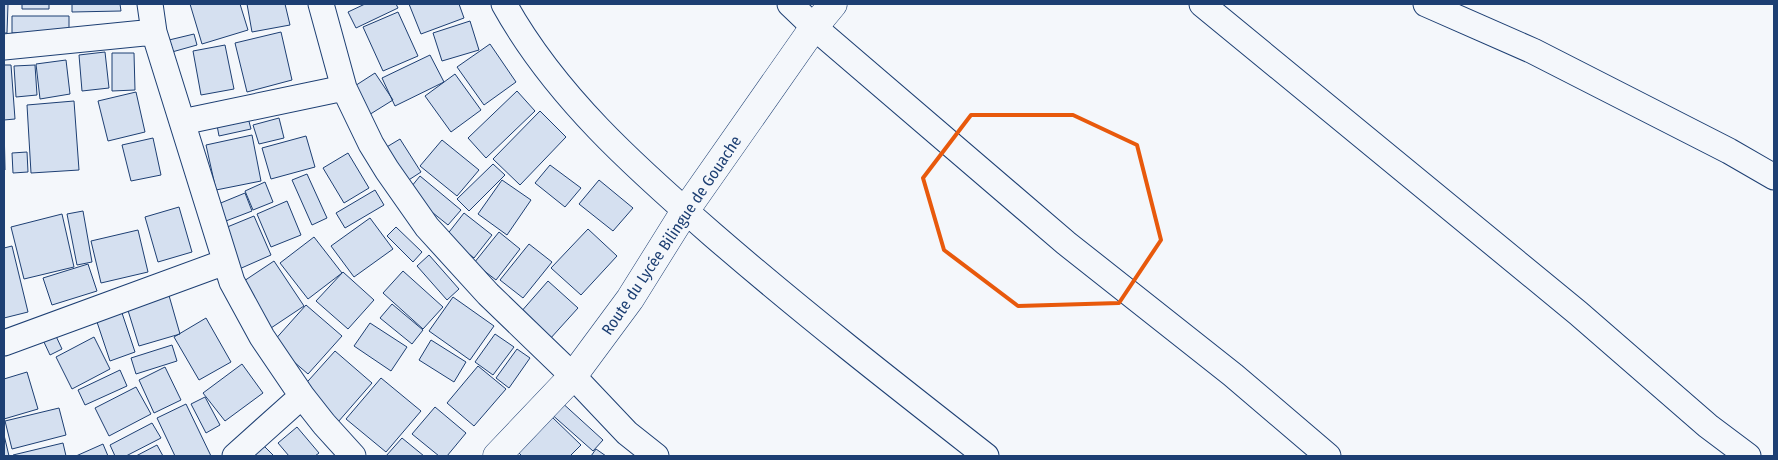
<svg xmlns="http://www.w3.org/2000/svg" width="1778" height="460" viewBox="0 0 1778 460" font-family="'Fira Sans Condensed',sans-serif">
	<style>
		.building { fill: #d5e0f0; stroke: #1d3f73 }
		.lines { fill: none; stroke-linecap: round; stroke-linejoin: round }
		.minor-casing { stroke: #1d3f73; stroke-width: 27 }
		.tertiary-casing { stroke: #1d3f73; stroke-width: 29 }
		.minor { stroke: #f4f7fb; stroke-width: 25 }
		.tertiary { stroke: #f4f7fb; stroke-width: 28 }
		.marked { fill: none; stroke: #e8590c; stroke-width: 4; stroke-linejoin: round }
		.labels { text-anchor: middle; stroke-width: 4; stroke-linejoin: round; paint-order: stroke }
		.street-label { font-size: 16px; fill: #1d3f73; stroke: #f4f7fb }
	</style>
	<rect width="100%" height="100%" fill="#f4f7fb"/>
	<path class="building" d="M4 4H8L7 33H4Z
		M22 4H49V9H22Z
		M72 4H120L121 11 72 12Z
		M190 4H240L248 30 202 44Z
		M247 4H285L290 25 252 32Z
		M365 4H396L398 8 356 28 348 12Z
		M409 4H459L464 18 421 34Z
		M398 12 418 56 383 71 363 27Z
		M12 16H69V32L12 33Z
		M470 21 479 50 442 61 433 33Z
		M281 32 292 80 247 92 235 43Z
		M194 34 197 45 172 52 169 40Z
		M490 44 516 82 484 105 457 67Z
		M225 45 234 89 201 95 193 51Z
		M105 52 109 88 82 91 79 55Z
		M112 53H134L135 90 112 91Z
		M430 55 444 82 395 106 382 78Z
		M66 60 70 94 40 99 36 64Z
		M4 65H11L15 119 4 120Z
		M35 65 37 95 16 97 14 66Z
		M375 73 393 100 364 118 347 91Z
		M455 74 481 110 451 132 425 96Z
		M517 91 535 111 486 158 468 138Z
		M136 92 145 132 108 141 98 101Z
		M74 101 79 170 31 173 27 105Z
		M540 111 566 137 520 185 493 159Z
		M247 114 251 129 219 136 216 120Z
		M279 118 284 138 259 144 253 125Z
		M4 122 5 170H4Z
		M252 135 261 181 216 190 206 145Z
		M306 136 315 167 271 179 262 148Z
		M153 138 161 175 131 181 122 145Z
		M400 139 421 172 401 185 380 151Z
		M442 140 479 170 457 196 420 166Z
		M27 152 28 172 13 173 12 153Z
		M348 153 369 188 344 203 323 168Z
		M493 164 505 175 469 211 457 199Z
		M550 165 581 188 565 207 535 183Z
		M307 174 327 218 312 225 292 180Z
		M420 176 461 210 448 225 407 192Z
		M502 180 531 200 507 235 478 214Z
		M599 180 633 208 613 231 579 204Z
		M265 182 273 202 253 210 245 191Z
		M375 190 384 205 345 228 336 213Z
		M245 193 252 211 218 224 211 207Z
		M287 201 301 235 271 247 257 214Z
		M179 207 192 252 158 262 145 217Z
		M83 211 92 262 77 265 67 214Z
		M464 213 492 235 474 258 446 236Z
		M62 214 74 267 24 279 11 227Z
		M254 216 271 255 237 270 220 230Z
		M370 218 393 249 354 277 331 246Z
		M396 227 422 252 413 262 387 236Z
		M588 229 617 256 581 295 551 268Z
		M138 230 148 272 101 283 91 241Z
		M499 232 520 249 496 280 474 263Z
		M314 237 342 273 308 299 280 263Z
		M529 244 552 262 523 298 500 280Z
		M12 246 28 312 4 318V248Z
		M429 255 459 289 447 300 417 266Z
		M274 261 304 306 265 332 235 287Z
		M88 264 97 291 52 305 43 278Z
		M403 271 443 307 423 329 383 293Z
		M343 272 374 300 348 329 316 301Z
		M548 281 578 308 549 340 520 313Z
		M168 292 180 334 139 346 126 304Z
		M453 297 494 326 470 360 429 331Z
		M392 304 423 330 412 344 380 318Z
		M306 305 342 336 308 374 272 343Z
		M120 307 135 352 110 361 95 316Z
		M206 318 231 362 199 380 174 337Z
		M370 323 407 347 391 371 354 346Z
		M55 334 62 349 50 355 43 340Z
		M495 334 514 347 493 375 475 362Z
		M94 337 110 369 72 389 56 357Z
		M431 340 466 362 454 382 419 360Z
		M172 345 177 361 136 374 131 358Z
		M517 349 530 358 509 388 496 378Z
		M335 351 372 383 338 422 300 390Z
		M242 364 263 393 225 421 203 393Z
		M478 366 506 389 474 426 447 403Z
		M165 367 181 400 154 413 139 380Z
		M120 370 127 386 85 405 78 390Z
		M27 372 38 409 4 419V379Z
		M381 378 421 411 386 452 346 419Z
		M136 387 151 414 109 436 95 408Z
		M205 397 220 425 206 433 191 404Z
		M559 400 603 440 593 451 549 412Z
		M186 404 211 456H175L157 418Z
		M435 407 466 433 447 456H439L412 434Z
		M59 408 66 435 12 449 5 421Z
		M552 417 581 445 570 456H522L518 452Z
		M152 423 161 438 126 456H115L110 445Z
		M297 427 319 453 315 456H289L278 443Z
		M4 435 9 456H4Z
		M402 438 424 456H386Z
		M259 441 274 456H243Z
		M63 443 66 456H13V455Z
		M103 444 108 456H76Z
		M157 445 163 456H136Z
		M596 449 606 456H591Z"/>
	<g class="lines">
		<g class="minor-casing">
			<path id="minor" d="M150 4 154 32 232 282 262 337 302 396 324 424 353 456
				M321 4 344 88 371 144 387 170 427 227 488 294 573 376 627 433 656 456
				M504 4C555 96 635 167 713 235 802 312 894 384 986 456
				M790 4 814 27 1066 243 1233 375 1328 456
				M1202 4 1578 313 1708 426 1748 456
				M1426 4 1533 51 1729 151 1774 177
				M4 47 154 32
				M182 122 344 88
				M4 343 225 262
				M235 456 302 396"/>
		</g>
		<g class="tertiary-casing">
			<path id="tertiary" d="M497 456 573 376 630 299 685 211 814 27 833 4"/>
		</g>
		<use href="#minor" class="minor"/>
		<use href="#tertiary" class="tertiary"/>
	</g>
	<path class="marked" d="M971 115H1073L1137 145 1161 240 1119 303 1018 306 944 250 923 178Z"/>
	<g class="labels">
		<g class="street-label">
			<text transform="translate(671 235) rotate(-56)" y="6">Route du Lycée Bilingue de Gouache</text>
		</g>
	</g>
	<rect width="1778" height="460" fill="none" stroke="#1d3f73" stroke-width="10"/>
</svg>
